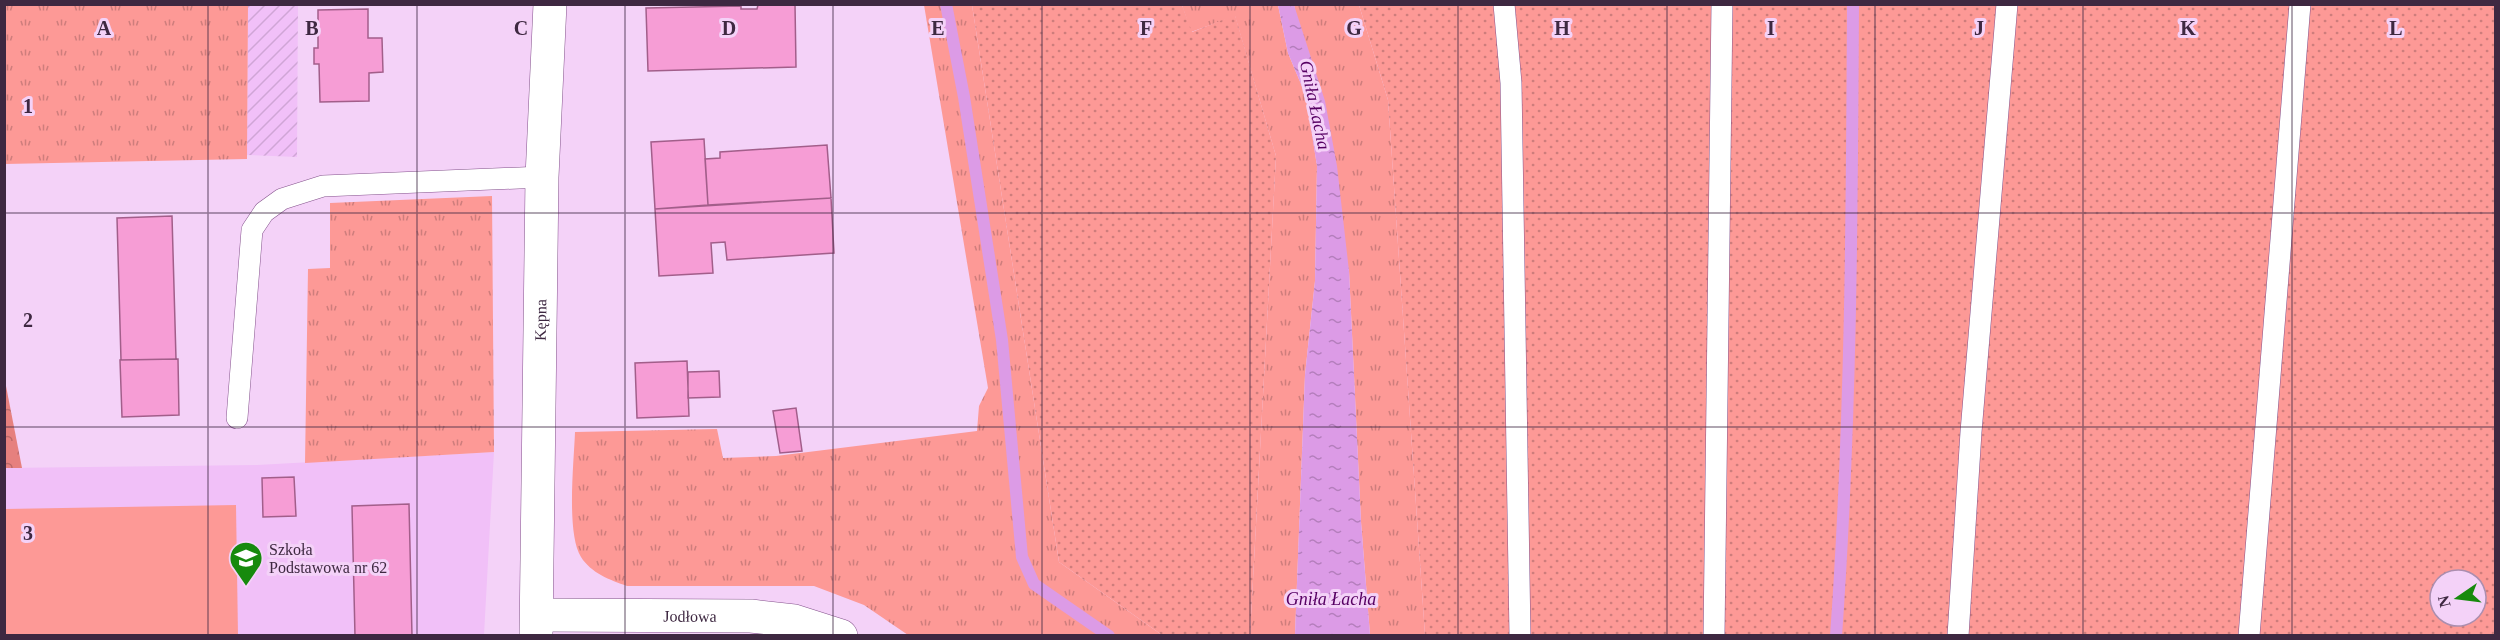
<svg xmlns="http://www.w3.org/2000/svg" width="2500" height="640" viewBox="0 0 2500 640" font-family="'Times New Roman',serif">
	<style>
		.built { fill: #f1c0f8 }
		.industrial { fill: url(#industrial-furrows) }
		.grass { fill: url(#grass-tufts) }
		.forest { fill: url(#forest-crowns) }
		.park { fill: url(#park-dots); fill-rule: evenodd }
		.pitch { fill: #fd9996 }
		.water { fill: url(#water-ripples) }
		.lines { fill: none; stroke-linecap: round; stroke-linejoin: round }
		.stream { stroke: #dc9be6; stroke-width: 12 }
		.building { fill: #f69dd5; stroke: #a25e8a; stroke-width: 1.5 }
		.service-casing { stroke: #84528c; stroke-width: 22 }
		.minor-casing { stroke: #84528c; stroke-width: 34 }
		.tertiary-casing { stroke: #84528c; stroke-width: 34 }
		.service { stroke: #fff; stroke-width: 21 }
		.minor { stroke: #fff; stroke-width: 33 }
		.tertiary { stroke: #fff; stroke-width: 33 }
		.grid { fill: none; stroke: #3e2841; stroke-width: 1.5; stroke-opacity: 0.55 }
		.labels { text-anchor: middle; stroke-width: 6; stroke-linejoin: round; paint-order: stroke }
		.street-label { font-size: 16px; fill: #3e2841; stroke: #f4d2f8 }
		.poi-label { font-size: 16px; fill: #3e2841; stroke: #f4d2f8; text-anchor: start }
		.water-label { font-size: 18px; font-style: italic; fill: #570163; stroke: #f4d2f8 }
		.grid-label { font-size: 20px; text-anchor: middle; font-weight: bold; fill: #3e2841; stroke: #f4d2f8; stroke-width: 6; stroke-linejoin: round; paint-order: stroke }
	</style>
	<defs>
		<pattern id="industrial-furrows" width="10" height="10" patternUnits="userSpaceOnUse" patternTransform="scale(1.5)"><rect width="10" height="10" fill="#f1c0f8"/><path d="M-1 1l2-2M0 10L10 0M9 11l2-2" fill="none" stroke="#d0a5d6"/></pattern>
		<pattern id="grass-tufts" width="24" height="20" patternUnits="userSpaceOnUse" patternTransform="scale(1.5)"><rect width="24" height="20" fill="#fd9996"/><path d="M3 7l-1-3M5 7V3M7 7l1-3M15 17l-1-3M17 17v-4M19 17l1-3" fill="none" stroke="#ce7d7c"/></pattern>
		<pattern id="forest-crowns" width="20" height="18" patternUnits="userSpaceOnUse" patternTransform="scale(1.5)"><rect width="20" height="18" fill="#e6807e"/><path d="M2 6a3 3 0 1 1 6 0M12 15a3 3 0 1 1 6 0" fill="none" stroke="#bc6969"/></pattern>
		<pattern id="park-dots" width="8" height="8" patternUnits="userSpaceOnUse" patternTransform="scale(1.5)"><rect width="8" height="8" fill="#fd9996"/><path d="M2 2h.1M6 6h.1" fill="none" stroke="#ce7d7c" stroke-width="1.8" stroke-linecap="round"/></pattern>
		<pattern id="water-ripples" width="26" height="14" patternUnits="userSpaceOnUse" patternTransform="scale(1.5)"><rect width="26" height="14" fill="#dc9be6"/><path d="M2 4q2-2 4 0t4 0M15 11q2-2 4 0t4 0" fill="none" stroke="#b47ebc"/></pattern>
	</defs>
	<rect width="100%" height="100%" fill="#f4d2f8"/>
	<path class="built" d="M494 452 484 635H5L4 468 257 465Z"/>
	<path class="industrial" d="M248 5H298L297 157 247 155Z"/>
	<path class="grass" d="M4 5H248L247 159 5 164Z
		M924 5H972L1059 562 1162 635H908L864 605 814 586H627C610 580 591 573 581 557 566 533 574 462 575 432L717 429 723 458 776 456 977 431 979 406 988 388Z
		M1182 5H1278L1288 53 1306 96 1317 166 1315 281 1305 375 1295 635H1250L1276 156 1235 16 1191 32Z
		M1294 5H1359L1388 100 1425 635H1370L1361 522 1349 271Z
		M492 196 494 452 305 463 308 269 330 268V203Z"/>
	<path class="forest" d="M4 384 6 386 22 468H5Z"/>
	<path class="park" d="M972 5H1182L1192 32 1235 15 1276 156 1250 635H1162L1059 562Z
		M1359 5H2495V635H1425L1388 100ZM2440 580H2476V616H2440Z"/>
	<path class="pitch" d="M236 505 238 635H5V509Z"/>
	<path class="water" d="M1278 5H1294L1325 101 1337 166 1349 271 1361 522 1370 635H1295L1305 375 1315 281 1317 166 1306 96 1288 53Z"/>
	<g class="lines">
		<path class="stream" d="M946 4 964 97 1002 340 1022 557 1034 584 1109 636
			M1836 636C1851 426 1852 215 1853 4"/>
	</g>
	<path class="building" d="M795 4 796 67 648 71 646 8 741 6V9H757L758 5Z
		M368 9V38H382L383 72 369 73V101L320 102 319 64H314V48H318V10Z
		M704 139 708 205 655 209 651 142Z
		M827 145 831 198 708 205 705 159 720 158V152Z
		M831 198 834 253 727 260 725 242 711 243 713 273 659 276 655 209Z
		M172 216 176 359 121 360 117 218Z
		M178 359 179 415 122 417 120 360Z
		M687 361 689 416 637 418 635 363Z
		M719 371 720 397 688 398V372Z
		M796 408 802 451 780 453 773 411Z
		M294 477 296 516 263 517 262 478Z
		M409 504 412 636H355L352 506Z"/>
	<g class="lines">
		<g class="service-casing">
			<path id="service" d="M1504 4 1511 83 1520 636
				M237 418 252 230 264 212 282 199 323 186 542 177
				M1714 636 1722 4
				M1958 636 1971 432 2007 4
				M2249 636 2300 4"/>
		</g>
		<g class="minor-casing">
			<g id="minor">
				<path id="s1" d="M537 615 751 616 794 621 841 636"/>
			</g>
		</g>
		<g class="tertiary-casing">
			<g id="tertiary">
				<path id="s2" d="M536 636 542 177 550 4"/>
			</g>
		</g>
		<use href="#service" class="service"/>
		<use href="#minor" class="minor"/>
		<use href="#tertiary" class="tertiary"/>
	</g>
	<path class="grid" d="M208 4V636M417 4V636M625 4V636M833 4V636M1042 4V636M1250 4V636M1458 4V636M1667 4V636M1875 4V636M2083 4V636M2292 4V636M4 213H2496M4 427H2496"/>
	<defs>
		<g id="school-pin" transform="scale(1.725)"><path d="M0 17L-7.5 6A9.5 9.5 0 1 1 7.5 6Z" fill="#178a0d" stroke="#f4d2f8"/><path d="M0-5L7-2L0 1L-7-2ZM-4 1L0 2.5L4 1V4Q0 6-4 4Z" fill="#fff"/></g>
	</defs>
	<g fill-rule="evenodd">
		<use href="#school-pin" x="246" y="558"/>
	</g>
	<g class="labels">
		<g class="street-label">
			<text dy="6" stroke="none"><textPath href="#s2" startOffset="316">Kępna</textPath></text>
			<text dy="6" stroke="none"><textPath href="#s1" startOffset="153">Jodłowa</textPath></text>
		</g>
		<g class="poi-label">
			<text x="269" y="555">Szkoła<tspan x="269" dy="18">Podstawowa nr 62</tspan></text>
		</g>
		<g class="water-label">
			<text transform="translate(1315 105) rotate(78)" y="6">Gniła Łacha</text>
			<text x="1331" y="605">Gniła Łacha</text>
		</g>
	</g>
	<g class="grid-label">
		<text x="104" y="35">A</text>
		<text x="312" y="35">B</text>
		<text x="521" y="35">C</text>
		<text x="729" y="35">D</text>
		<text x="938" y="35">E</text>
		<text x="1146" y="35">F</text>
		<text x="1354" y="35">G</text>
		<text x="1562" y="35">H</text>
		<text x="1771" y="35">I</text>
		<text x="1979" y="35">J</text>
		<text x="2188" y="35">K</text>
		<text x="2396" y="35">L</text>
		<text x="28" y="113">1</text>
		<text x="28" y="327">2</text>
		<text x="28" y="540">3</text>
	</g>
	<rect width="2500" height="640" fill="none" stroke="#3e2841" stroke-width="12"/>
	<g transform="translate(2458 598) rotate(256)"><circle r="28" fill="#f4d2f8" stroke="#ab8eaf" stroke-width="1.5"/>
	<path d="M0-4.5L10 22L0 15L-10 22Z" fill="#178a0d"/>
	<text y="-9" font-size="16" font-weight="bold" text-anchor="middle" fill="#3e2841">N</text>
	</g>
</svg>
